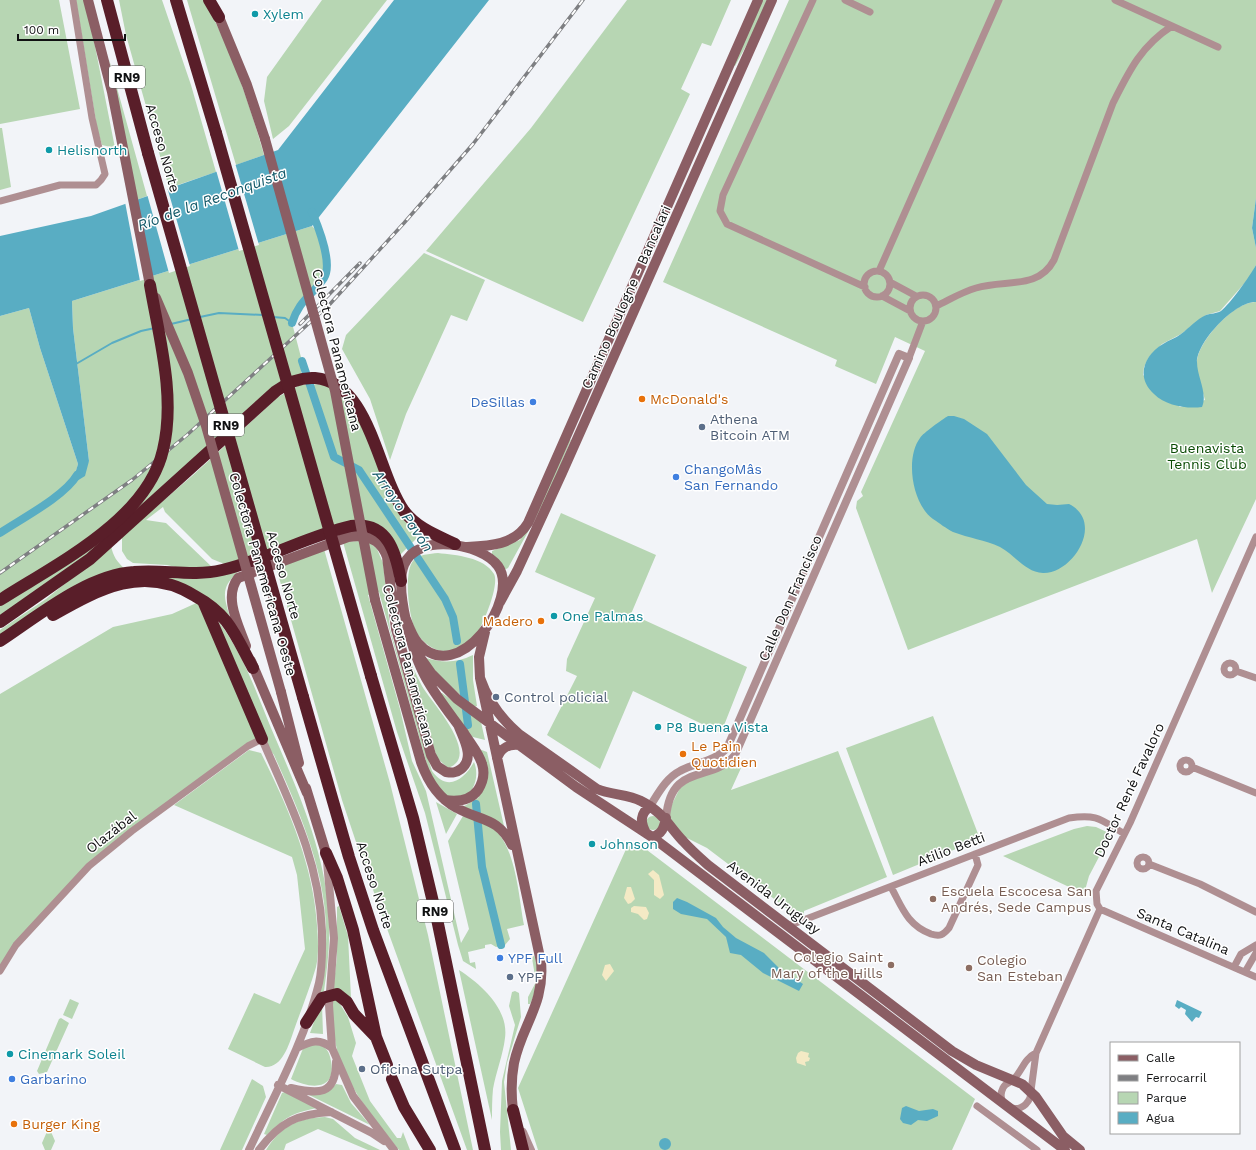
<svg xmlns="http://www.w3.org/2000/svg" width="1256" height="1150" viewBox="0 0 1256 1150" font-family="'Work Sans',sans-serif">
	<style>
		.green { fill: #b7d6b3 }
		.sand { fill: #f4eac5 }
		.water { fill: #59adc3 }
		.pier { fill: #f2f4f8 }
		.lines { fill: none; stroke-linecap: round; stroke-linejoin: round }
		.stream { stroke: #59adc3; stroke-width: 2 }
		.canal { stroke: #59adc3; stroke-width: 8 }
		.minor { stroke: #af8f92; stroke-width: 7 }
		.tertiary { stroke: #af8f92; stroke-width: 8 }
		.secondary { stroke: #8b5e64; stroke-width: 10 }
		.motorway { stroke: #591e29; stroke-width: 12 }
		.rail-casing { stroke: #7e7f82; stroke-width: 3.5 }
		.rail { stroke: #fff; stroke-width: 2; stroke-dasharray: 6; stroke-linecap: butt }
		.secondary-bridge { stroke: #8b5e64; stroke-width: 10 }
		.motorway-bridge { stroke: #591e29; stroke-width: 12 }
		.culture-dot { fill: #0f9aa8; stroke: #fff; stroke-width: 1.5 }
		.food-dot { fill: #e8710a; stroke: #fff; stroke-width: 1.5 }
		.shop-dot { fill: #3f7fe0; stroke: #fff; stroke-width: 1.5 }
		.service-dot { fill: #5c6f8a; stroke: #fff; stroke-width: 1.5 }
		.education-dot { fill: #8d6e63; stroke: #fff; stroke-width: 1.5 }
		.labels { text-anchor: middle; stroke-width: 3; stroke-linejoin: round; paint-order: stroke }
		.shield { fill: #fff; stroke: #585859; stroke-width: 1 }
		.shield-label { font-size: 13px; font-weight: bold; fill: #101112 }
		.culture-label { font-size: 14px; fill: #0d838f; stroke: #fff; text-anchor: start }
		.street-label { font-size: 14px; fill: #101112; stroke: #fff }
		.food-label { font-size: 14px; fill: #c56008; stroke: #fff; text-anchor: start }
		.shop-label { font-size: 14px; fill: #366cbe; stroke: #fff; text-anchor: start }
		.service-label { font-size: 14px; fill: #4e5e75; stroke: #fff; text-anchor: start }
		.park-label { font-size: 14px; fill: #0a4b04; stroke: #fff }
		.education-label { font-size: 14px; fill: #785e54; stroke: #fff; text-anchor: start }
		.water-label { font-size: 15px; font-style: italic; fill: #145a6a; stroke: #fff }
	</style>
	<rect width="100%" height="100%" fill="#f2f4f8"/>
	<path class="green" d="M0 0H59L80 109 0 124Z
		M76 0H84L94 41 115 148 102 145 97 128Z
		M119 0H162L191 85 216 172 169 188 126 35Z
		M187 0H204C231 49 249 102 264 155L236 165Z
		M322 0H387L289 126 273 139 264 101 267 77Z
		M627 0H731L711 46 702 43 681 89 690 94 583 322 426 251 531 128Z
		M762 0H768L756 28 735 66 734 65Z
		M789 0H1256V198L1252 228 1256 248V265L1250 277 1220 311 1206 315 1181 334 1162 344 1149 357 1144 367 1143 375 1180 407 1205 400C1202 388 1195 373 1197 360 1200 340 1234 301 1256 302V499L1212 593 1197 539 908 650 856 508 857 501 863 496 861 492 925 351 895 337 876 384 835 366 837 360 663 282Z
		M109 59 147 196 134 201Z
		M0 128H2L11 187 0 190Z
		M312 226 322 237 327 268 325 277 297 309 292 323 302 361 301 379 292 382 120 533 0 622V316L29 308 40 348 78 464 73 483 89 461 73 328 72 301Z
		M424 253 485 280 467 321 451 315 406 414 390 460 370 399 342 349 346 335Z
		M326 384 344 395 365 430 388 495 417 538 400 555 367 523 227 565 212 559 165 512 163 507 146 520 166 523 213 568 192 571 167 565 133 563 127 559 122 551V538L111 546C113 556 117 562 125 569L0 635V630L46 599 88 565 192 476 278 397 300 385Z
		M568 438 571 440 562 461 560 474 508 568 504 570 492 557V551L520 540 527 530Z
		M561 513 656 555 631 614 747 667 721 733 633 691 600 769 547 735 577 676 566 671 567 659 595 598 535 572Z
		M360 541 369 542 377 549 383 563 390 629 432 771C447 792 464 780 474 762 482 781 468 808 445 795 438 791 433 778 429 772L379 592 368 595 400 709 412 761 426 791 461 943 469 929 448 841 463 816C470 818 478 819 484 822 516 836 518 894 524 925L507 929 510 939 505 945 496 947 491 944 485 945V948L468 952 470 963 475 962 476 969 463 961 458 945 425 813 397 732 343 542Z
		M324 549 390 783 428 935 473 1150H467L359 851 342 800 276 567Z
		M438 553C456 555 484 557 494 574 500 585 482 629 473 639 466 646 455 651 446 651 435 652 424 643 418 635 409 623 403 573 413 561 418 554 430 554 438 553Z
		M239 571C221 587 223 595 230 617L170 582 104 583Z
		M203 600 262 739 89 866 16 945 0 971V694L113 627 172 614Z
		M219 622C243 654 256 691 271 728 297 789 328 856 329 924 330 947 327 969 324 991L318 994C342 909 309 833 274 755L267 746 217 624Z
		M406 652C411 663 416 675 422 686 432 703 482 756 448 768L437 758Z
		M473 655V680L477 706 474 707 437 675 426 658C443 663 456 663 473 655Z
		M442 693 481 722 485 740 469 736 439 694Z
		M933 716 980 839 893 875 846 748Z
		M479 749 487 752 504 826 461 808 478 798 485 787Z
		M249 750 261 753C288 807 313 864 317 925 318 938 319 954 316 967 310 988 301 1010 294 1030 289 1045 282 1068 265 1067L228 1049 254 993 280 1004 305 949 297 875 292 857 174 805Z
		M838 751 887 877 804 911V917L801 918 792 917 786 908 707 848 685 837 672 823 669 810 680 788 689 781 731 763 741 768 731 790Z
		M436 802 457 814 446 834Z
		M646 823a7 7 0 1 1 14 0a7 7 0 1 1-14 0Z
		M1087 826 1096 827 1111 834 1089 876 1084 894 1003 856 1074 829Z
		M639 844 975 1099 952 1150H538L518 1088 627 847Z
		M339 906 348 936 351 998 333 990 337 957V907Z
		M534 955C540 971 538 989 530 1004H528V997L536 982 532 958Z
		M459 970C481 984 509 1009 505 1038 503 1055 496 1072 493 1089 492 1099 492 1110 492 1120Z
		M515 991 519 993 521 1017 507 1063 504 1082 511 1150H501L500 1132 502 1081 515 1025 509 1006 512 992Z
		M70 999 79 1003 72 1019 63 1015Z
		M331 999 336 1000 340 1004 348 1017 356 1043 352 1056 370 1101 397 1138H401L403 1132 410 1150H399C376 1121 351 1092 339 1057 333 1038 333 1018 331 999Z
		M322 1004 323 1034 310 1033 320 1005Z
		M61 1018 69 1023 47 1072 39 1074 37 1071 59 1019Z
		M310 1043C314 1044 321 1045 324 1047 329 1051 330 1056 331 1061 337 1091 310 1089 291 1079L304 1046Z
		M252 1079 263 1086 266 1097 242 1150H220Z
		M336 1084 342 1085 351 1103 370 1125 307 1094C320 1095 327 1094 336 1084Z
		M285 1092 317 1108C291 1113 285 1118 267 1135L264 1134 282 1093Z
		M325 1117 333 1119 355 1138 380 1150H368L318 1129 286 1144 284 1150H266C281 1126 298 1118 325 1117Z
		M49 1127 55 1141 51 1150H45L42 1143Z"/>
	<path class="sand" d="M653 870 659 875 664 895 660 899 654 895V880L648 874Z
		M627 887H631L635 899 631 903 628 904 624 898Z
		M634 906 646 907 649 913 647 919 644 920 638 914 631 912V908Z
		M610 964 614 971 606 981 602 975 605 965Z
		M801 1051 809 1053 808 1057 810 1058 809 1061 805 1062 806 1066 797 1063 796 1058 798 1053Z"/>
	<path class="water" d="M394 0H489L312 226 72 301 73 328 89 461 85 476 72 484 78 464 40 348 29 308 0 316V236L91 216 278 150Z
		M1256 198V248L1252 228Z
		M1256 265V302C1235 301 1197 342 1197 362 1197 377 1208 393 1202 407 1187 409 1166 406 1154 394 1136 378 1143 356 1163 344 1169 340 1176 338 1181 334 1189 328 1197 319 1206 315 1211 313 1216 314 1221 311 1230 304 1250 276 1256 265Z
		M948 416H954L964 419 987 434 1026 485 1047 504 1057 505 1069 504C1105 522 1073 574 1043 573 1025 572 1015 555 1000 547 985 540 969 538 953 532 947 529 939 523 933 519 912 504 905 458 920 438 923 433 943 419 948 416Z
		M677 898 687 902 716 918 723 927 736 938 764 953 779 968 803 984 799 991 763 973 741 955 730 953 726 937 707 919 681 914 673 909V902Z
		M1177 1000 1202 1012 1199 1018 1196 1017 1192 1022 1185 1014 1186 1010 1181 1007 1179 1009 1175 1006Z
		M906 1106 919 1111 933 1109 938 1111V1116L927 1121 918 1120 911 1125 903 1123 900 1119 902 1108Z
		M659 1144a6 6 0 1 1 12 0a6 6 0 1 1-12 0Z"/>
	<path class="pier" d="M235 163 259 245 239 251 216 170Z
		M167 187 190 266 169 273 147 194Z
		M133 199 150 278 140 281 125 202Z"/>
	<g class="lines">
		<path class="stream" d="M200 317 219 313 263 315
			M273 317 285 318 292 323
			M171 324 192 319
			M76 364 112 343 141 331 155 328"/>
		<path class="canal" d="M292 323C299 300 312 296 324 278 333 264 318 226 312 212
			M302 361 334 457 359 470 445 599 453 617 457 641
			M0 533C21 519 65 496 77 475
			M460 664 468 725
			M476 804 482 867 501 945"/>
		<path class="minor" d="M813 0 723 195 720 211 727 224 865 287
			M845 0 870 12
			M1115 0 1172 26
			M0 201 60 185H96L101 180 105 174 92 118 73 0
			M864 284a13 13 0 1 1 26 0a13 13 0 1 1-26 0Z
			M879 271 999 0
			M890 282 916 296
			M910 308a13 13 0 1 1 26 0a13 13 0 1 1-26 0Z
			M882 296 910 311
			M936 306C949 300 962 292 976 288 1006 279 1038 290 1054 260L1113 103C1129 71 1141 46 1172 26L1218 47
			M909 358 923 321
			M1224 669a6 6 0 1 1 12 0a6 6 0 1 1-12 0Z
			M1236 671 1256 678
			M1180 766a6 6 0 1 1 12 0a6 6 0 1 1-12 0Z
			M1192 767 1256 793
			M1137 863a6 6 0 1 1 12 0a6 6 0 1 1-12 0Z
			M1149 864 1200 884 1256 912
			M891 887C902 907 907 925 931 934 940 937 943 935 949 928L978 865 975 854
			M1100 909 1097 904 1096 891 1130 823 1256 537
			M1100 909 1256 977
			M788 926 1069 818C1097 814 1100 819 1123 833
			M1234 967 1241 954 1256 945
			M0 971 16 945 89 866 132 831 248 746 262 739
			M1245 972 1256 953
			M1036 1053 1100 909
			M1036 1053 1030 1098C1020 1119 994 1105 1003 1088 1005 1083 1011 1083 1014 1079 1023 1069 1024 1059 1036 1053Z
			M977 1106 1037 1150"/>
		<path class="tertiary" d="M650 806C658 794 666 778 680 771 694 763 716 761 727 748L899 354 909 358 735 755C711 784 671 761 666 818
			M327 862 334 938 329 1005 332 1048 353 1096 394 1150
			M297 1048C311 1041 319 1038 332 1048
			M278 1085 372 1133 384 1141
			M291 1088C318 1094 336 1096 336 1062
			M523 1132 531 1150
			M249 1150C274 1096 305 1040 319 983 323 966 322 948 322 931 319 859 290 804 262 739
			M259 1150C280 1122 297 1114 331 1112"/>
		<path class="secondary" d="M88 0 112 92 150 285
			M219 17 247 85 265 139
			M464 547C488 546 514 546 528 523L758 0
			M375 600 421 762C428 782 438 798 457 808 480 821 498 817 512 845
			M500 602 517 571 562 473 772 0
			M406 619C409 627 412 636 418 643 458 689 521 598 498 566 481 543 417 532 404 565 394 590 413 655 426 678 437 698 451 715 464 733 470 743 479 753 482 764 485 773 483 782 478 790 470 801 458 802 445 800
			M485 632 479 657 480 678 541 962C545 1004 522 1025 514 1063 511 1079 511 1094 513 1110
			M246 646C239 626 223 597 238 578L348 537C366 534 381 539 387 557L396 629 431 755 437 766 446 772C452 773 456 773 461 769 475 758 464 740 459 727
			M414 649 431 673 457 699 576 787 652 837 1065 1150
			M251 661 307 793
			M480 678C488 701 500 718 519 734L597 789C611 795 628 794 641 801 663 812 668 825 683 841 691 850 699 857 708 865L952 1051 976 1065 1022 1084 1036 1097 1063 1136 1080 1150
			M281 692 299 763
			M497 758C501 748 507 744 519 745
			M306 788 326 853
			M646 833C640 822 640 814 650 806
			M652 837C662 834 664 828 666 818"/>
		<path class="motorway" d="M107 0 148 153
			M176 0 216 133
			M209 0 219 17
			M203 601 262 739
			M53 615C99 589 144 564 195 596 206 602 217 610 226 621 237 635 244 652 253 668
			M0 622 90 559 276 391C287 383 301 377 315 378 370 382 377 473 404 511 417 528 436 535 455 544
			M0 641C38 616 87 575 134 572 163 569 192 577 222 570 266 560 307 536 351 526 388 521 396 553 401 581
			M371 676 413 818 437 919 485 1150
			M303 697 349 857 373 930 455 1150
			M326 853 337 878 353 930 376 1037 387 1065
			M306 1023 322 998 337 994 347 1002 354 1014 376 1037
			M392 1079 404 1107 430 1150
			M513 1110 523 1150"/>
		<g class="rail-casing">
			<path id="rail" d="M300 324 360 263
				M0 573 132 480 187 435 330 304 404 223 473 144 583 0"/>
		</g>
		<use href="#rail" class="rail"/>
		<path class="secondary-bridge" d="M265 139 335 391 375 600
			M156 298 188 373 206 426 281 692"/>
		<path class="motorway-bridge" d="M216 133 371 676
			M148 153 303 697
			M0 600C56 564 147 520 163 450 176 397 159 337 150 285"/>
	</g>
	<g class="culture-dot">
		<circle cx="255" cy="14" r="4"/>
		<circle cx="49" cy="150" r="4"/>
		<circle cx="554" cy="616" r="4"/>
		<circle cx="658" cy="727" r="4"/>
		<circle cx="592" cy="844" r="4"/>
		<circle cx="10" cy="1054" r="4"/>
	</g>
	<g class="food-dot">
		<circle cx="642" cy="399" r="4"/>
		<circle cx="541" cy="621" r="4"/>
		<circle cx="683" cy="754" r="4"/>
		<circle cx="14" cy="1124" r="4"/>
	</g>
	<g class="shop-dot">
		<circle cx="533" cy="402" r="4"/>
		<circle cx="676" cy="477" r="4"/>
		<circle cx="500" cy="958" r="4"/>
		<circle cx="12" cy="1079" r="4"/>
	</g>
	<g class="service-dot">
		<circle cx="702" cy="427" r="4"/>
		<circle cx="496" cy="697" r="4"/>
		<circle cx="510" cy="977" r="4"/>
		<circle cx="362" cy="1069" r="4"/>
	</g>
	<g class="education-dot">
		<circle cx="933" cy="899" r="4"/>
		<circle cx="891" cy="965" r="4"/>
		<circle cx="969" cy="968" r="4"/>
	</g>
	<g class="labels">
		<g class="shield">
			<rect x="109" y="66" width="36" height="22" rx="3"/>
			<rect x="208" y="414" width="36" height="22" rx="3"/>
			<rect x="417" y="900" width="36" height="22" rx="3"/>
		</g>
		<g class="shield-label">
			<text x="127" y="82">RN9</text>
			<text x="226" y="430">RN9</text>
			<text x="435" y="916">RN9</text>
		</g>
		<g class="culture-label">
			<text x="263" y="19">Xylem</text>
			<text x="57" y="155">Helisnorth</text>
			<text x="562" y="621">One Palmas</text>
			<text x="666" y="732">P8 Buena Vista</text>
			<text x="600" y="849">Johnson</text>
			<text x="18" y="1059">Cinemark Soleil</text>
		</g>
		<g class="street-label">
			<text transform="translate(163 148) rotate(74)" y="5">Acceso Norte</text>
			<text transform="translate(626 297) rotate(-66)" y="5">Camino Boulogne - Bancalari</text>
			<text transform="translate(337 350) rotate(76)" y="5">Colectora Panamericana</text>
			<text transform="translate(263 574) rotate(74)" y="5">Colectora Panamericana Oeste</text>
			<text transform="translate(284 575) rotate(74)" y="5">Acceso Norte</text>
			<text transform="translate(790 598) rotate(-66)" y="5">Calle Don Francisco</text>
			<text transform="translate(409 665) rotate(75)" y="5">Colectora Panamericana</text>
			<text transform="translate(1129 790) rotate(-65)" y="5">Doctor René Favaloro</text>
			<text transform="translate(111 832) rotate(-38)" y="5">Olazábal</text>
			<text transform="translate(951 849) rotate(-21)" y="5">Atilio Betti</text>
			<text transform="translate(375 885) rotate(72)" y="5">Acceso Norte</text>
			<text transform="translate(774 897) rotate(37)" y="5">Avenida Uruguay</text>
			<text transform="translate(1183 931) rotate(23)" y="5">Santa Catalina</text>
		</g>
		<g class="food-label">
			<text x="650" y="404">McDonald's</text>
			<text x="533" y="626" text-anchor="end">Madero</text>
			<text x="691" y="751">Le Pain<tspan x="691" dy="16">Quotidien</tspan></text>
			<text x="22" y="1129">Burger King</text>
		</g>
		<g class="shop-label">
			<text x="525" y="407" text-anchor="end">DeSillas</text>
			<text x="684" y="474">ChangoMâs<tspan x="684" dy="16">San Fernando</tspan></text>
			<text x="508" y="963">YPF Full</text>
			<text x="20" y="1084">Garbarino</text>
		</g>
		<g class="service-label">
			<text x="710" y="424">Athena<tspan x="710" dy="16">Bitcoin ATM</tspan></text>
			<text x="504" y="702">Control policial</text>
			<text x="518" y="982">YPF</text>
			<text x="370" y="1074">Oficina Sutpa</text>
		</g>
		<g class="park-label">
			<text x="1207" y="453">Buenavista<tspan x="1207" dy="16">Tennis Club</tspan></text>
		</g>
		<g class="education-label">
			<text x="941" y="896">Escuela Escocesa San<tspan x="941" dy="16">Andrés, Sede Campus</tspan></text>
			<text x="883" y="962" text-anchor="end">Colegio Saint<tspan x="883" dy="16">Mary of the Hills</tspan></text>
			<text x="977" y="965">Colegio<tspan x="977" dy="16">San Esteban</tspan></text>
		</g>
		<g class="water-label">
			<text transform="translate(212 199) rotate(-20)" y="5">Río de la Reconquista</text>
			<text transform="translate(403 511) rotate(56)" y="5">Arroyo Pavón</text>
		</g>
	</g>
	<rect x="1110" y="1042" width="130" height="92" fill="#ffffff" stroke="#9fa0a0"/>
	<rect x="1118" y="1055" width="20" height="6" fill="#8b5e64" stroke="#9fa0a0"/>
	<text x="1146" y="1062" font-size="12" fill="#101112">Calle</text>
	<rect x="1118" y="1075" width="20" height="6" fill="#7e7f82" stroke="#9fa0a0"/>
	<text x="1146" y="1082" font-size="12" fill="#101112">Ferrocarril</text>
	<rect x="1118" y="1092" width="20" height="12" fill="#b7d6b3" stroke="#9fa0a0"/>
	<text x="1146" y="1102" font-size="12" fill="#101112">Parque</text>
	<rect x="1118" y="1112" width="20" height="12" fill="#59adc3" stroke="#9fa0a0"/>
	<text x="1146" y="1122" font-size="12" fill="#101112">Agua</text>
	<path d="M18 34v6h107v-6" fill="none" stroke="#101112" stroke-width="2"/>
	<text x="24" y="34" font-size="12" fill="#101112" stroke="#ffffff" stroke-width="3" paint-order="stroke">100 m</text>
</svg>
